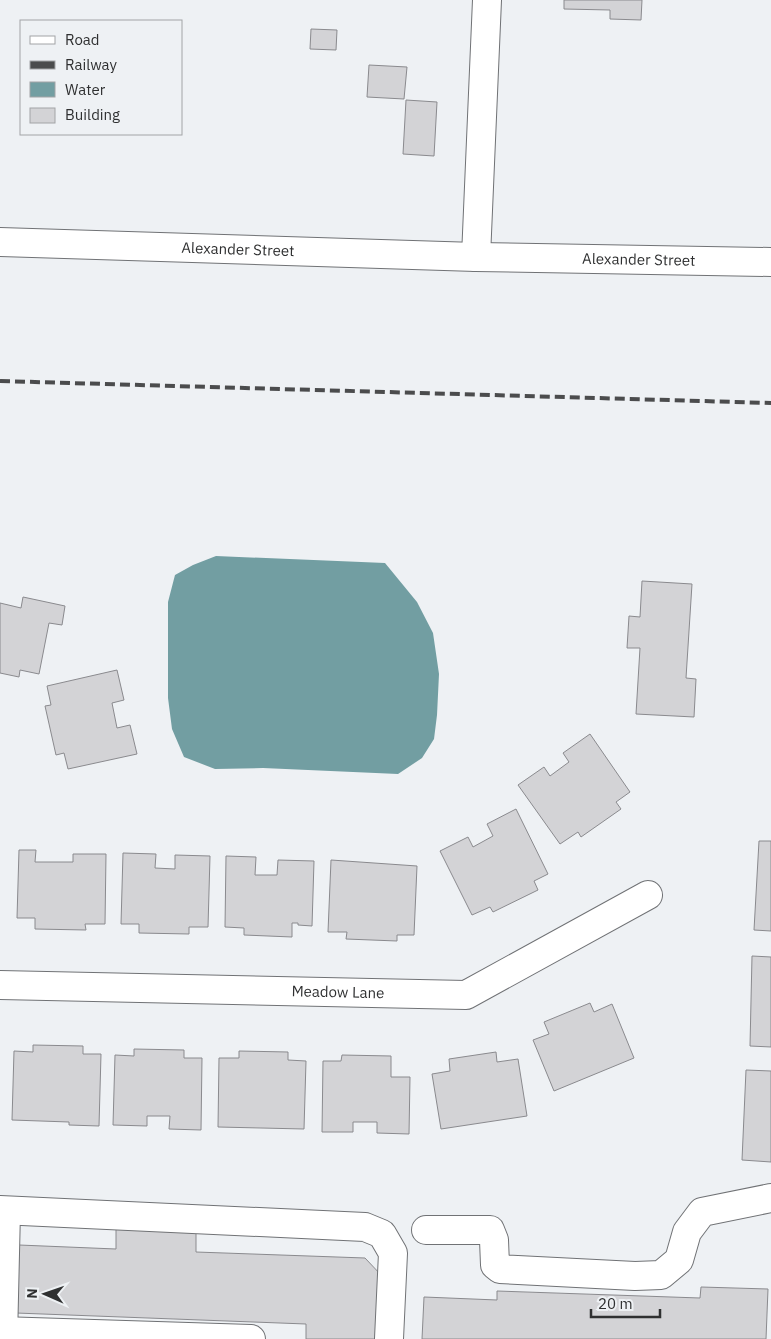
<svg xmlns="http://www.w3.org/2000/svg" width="771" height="1339" viewBox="0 0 771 1339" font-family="'IBM Plex Sans',sans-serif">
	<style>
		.water { fill: #729ea2 }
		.building { fill: #d3d3d6; stroke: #8a8a8e }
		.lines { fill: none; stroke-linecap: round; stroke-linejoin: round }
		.minor-casing { stroke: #707275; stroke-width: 30 }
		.minor { stroke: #fff; stroke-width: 28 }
		.rail { stroke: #4b4c4d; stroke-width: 4; stroke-dasharray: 10 5; stroke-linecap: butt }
		.labels { text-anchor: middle; stroke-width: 4; stroke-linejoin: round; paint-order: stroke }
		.street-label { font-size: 15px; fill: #2f3031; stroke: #eef1f4 }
	</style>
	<rect width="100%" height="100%" fill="#eef1f4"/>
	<path class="water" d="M216 556 385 563 417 602 433 633 439 674 437 715 434 739 422 758 398 774 263 768 215 769 184 757 172 729 168 698V602L175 575 193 565Z"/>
	<path class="building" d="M564 0H642L641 20 610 19V10L564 9Z
		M311 29 337 30 336 50 310 49Z
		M369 65 407 67 404 99 367 97Z
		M406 100 437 102 434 156 403 154Z
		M642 581 692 584 686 678 696 679 694 717 636 714 640 648H627L629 616 640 617Z
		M23 597 65 606 62 625 49 623 39 674 20 670 19 677 0 673V603L21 608Z
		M117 670 124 700 112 703 117 728 130 725 137 754 68 769 64 753 56 755 45 706 51 705 47 686Z
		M590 734 630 792 616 802 621 809 581 837 578 832 560 844 518 785 544 767 550 776 569 762 563 753Z
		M516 809 548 874 534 881 538 890 493 912 490 907 472 915 440 851 468 837 473 847 493 836 487 824Z
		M759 841H771V931L754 930Z
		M19 850H36L35 862H73V854H106L105 924H85L86 930 35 929V918H17Z
		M123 853 156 854 155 868 175 869V855L210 856 208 927H189V934L139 933V924H121Z
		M226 856 256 857 255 875H277L278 860 314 861 312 926 298 925V923H292V937L244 935V928L225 927Z
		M331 860 417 866 414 935H397V941L346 939 347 932H328Z
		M752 956 771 957V1047L750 1046Z
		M590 1003 594 1012 612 1004 634 1058 554 1091 533 1040 549 1034 544 1022Z
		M33 1045 83 1046V1054H101L99 1126 69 1125V1122L12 1120 14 1051 33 1052Z
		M134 1049 184 1050V1058H202L201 1130 169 1129 170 1116H147V1126L113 1125 115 1055 134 1056Z
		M239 1051 288 1052V1060L306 1061 304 1129 218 1127 219 1058H239Z
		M496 1052 497 1062 518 1059 527 1116 441 1129 432 1074 450 1071 449 1059Z
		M342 1055 391 1056V1077H410L409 1134 377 1133V1122H353V1132H322L323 1061H341Z
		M746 1070 771 1071V1162L742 1160Z
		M116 1229 196 1231V1252L365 1258 383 1277 381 1339H306V1324L16 1313 19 1245 116 1249Z
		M701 1287 768 1289 766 1339H422L424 1297 497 1300V1291L700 1298Z"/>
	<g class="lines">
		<g class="minor-casing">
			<g id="minor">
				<path id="s1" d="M0 242 476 257 771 262"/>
				<path d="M476 257 487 0"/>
				<path id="s2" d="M0 985 466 995 648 895"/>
				<path d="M0 1210 365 1227 382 1234 393 1253 389 1339"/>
				<path d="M426 1230H490L494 1240 495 1265 500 1269 635 1276 661 1275 679 1260 687 1232 702 1212 771 1198"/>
				<path d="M0 1331 251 1339"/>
				<path d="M3 1339 6 1211"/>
			</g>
		</g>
		<use href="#minor" class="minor"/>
		<path class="rail" d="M0 381 771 403"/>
	</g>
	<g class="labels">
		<g class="street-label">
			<text dy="5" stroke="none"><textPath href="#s1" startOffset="238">Alexander Street</textPath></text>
			<text dy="5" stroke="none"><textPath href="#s1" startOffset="639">Alexander Street</textPath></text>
			<text dy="5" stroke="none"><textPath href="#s2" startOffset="338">Meadow Lane</textPath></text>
		</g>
	</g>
	<rect x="20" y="20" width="162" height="115" fill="#eef1f4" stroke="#a2a4a6"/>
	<rect x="30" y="36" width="25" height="8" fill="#ffffff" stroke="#a2a4a6"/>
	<text x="65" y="45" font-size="15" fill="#2f3031">Road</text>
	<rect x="30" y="61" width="25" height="8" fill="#4b4c4d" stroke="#a2a4a6"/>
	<text x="65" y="70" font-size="15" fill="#2f3031">Railway</text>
	<rect x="30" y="82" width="25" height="15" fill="#729ea2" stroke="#a2a4a6"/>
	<text x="65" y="95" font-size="15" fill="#2f3031">Water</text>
	<rect x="30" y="108" width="25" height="15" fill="#d3d3d6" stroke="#a2a4a6"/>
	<text x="65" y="120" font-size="15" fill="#2f3031">Building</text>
	<g transform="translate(45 1294) rotate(272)" stroke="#eef1f4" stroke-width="4" paint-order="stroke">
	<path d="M0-4L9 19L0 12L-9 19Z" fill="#2f3031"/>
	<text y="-8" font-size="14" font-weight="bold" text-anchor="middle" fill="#2f3031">N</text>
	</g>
	<path d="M591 1309v8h69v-8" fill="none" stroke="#2f3031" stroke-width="2.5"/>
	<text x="598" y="1309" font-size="15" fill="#2f3031" stroke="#eef1f4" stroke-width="4" paint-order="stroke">20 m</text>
</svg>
